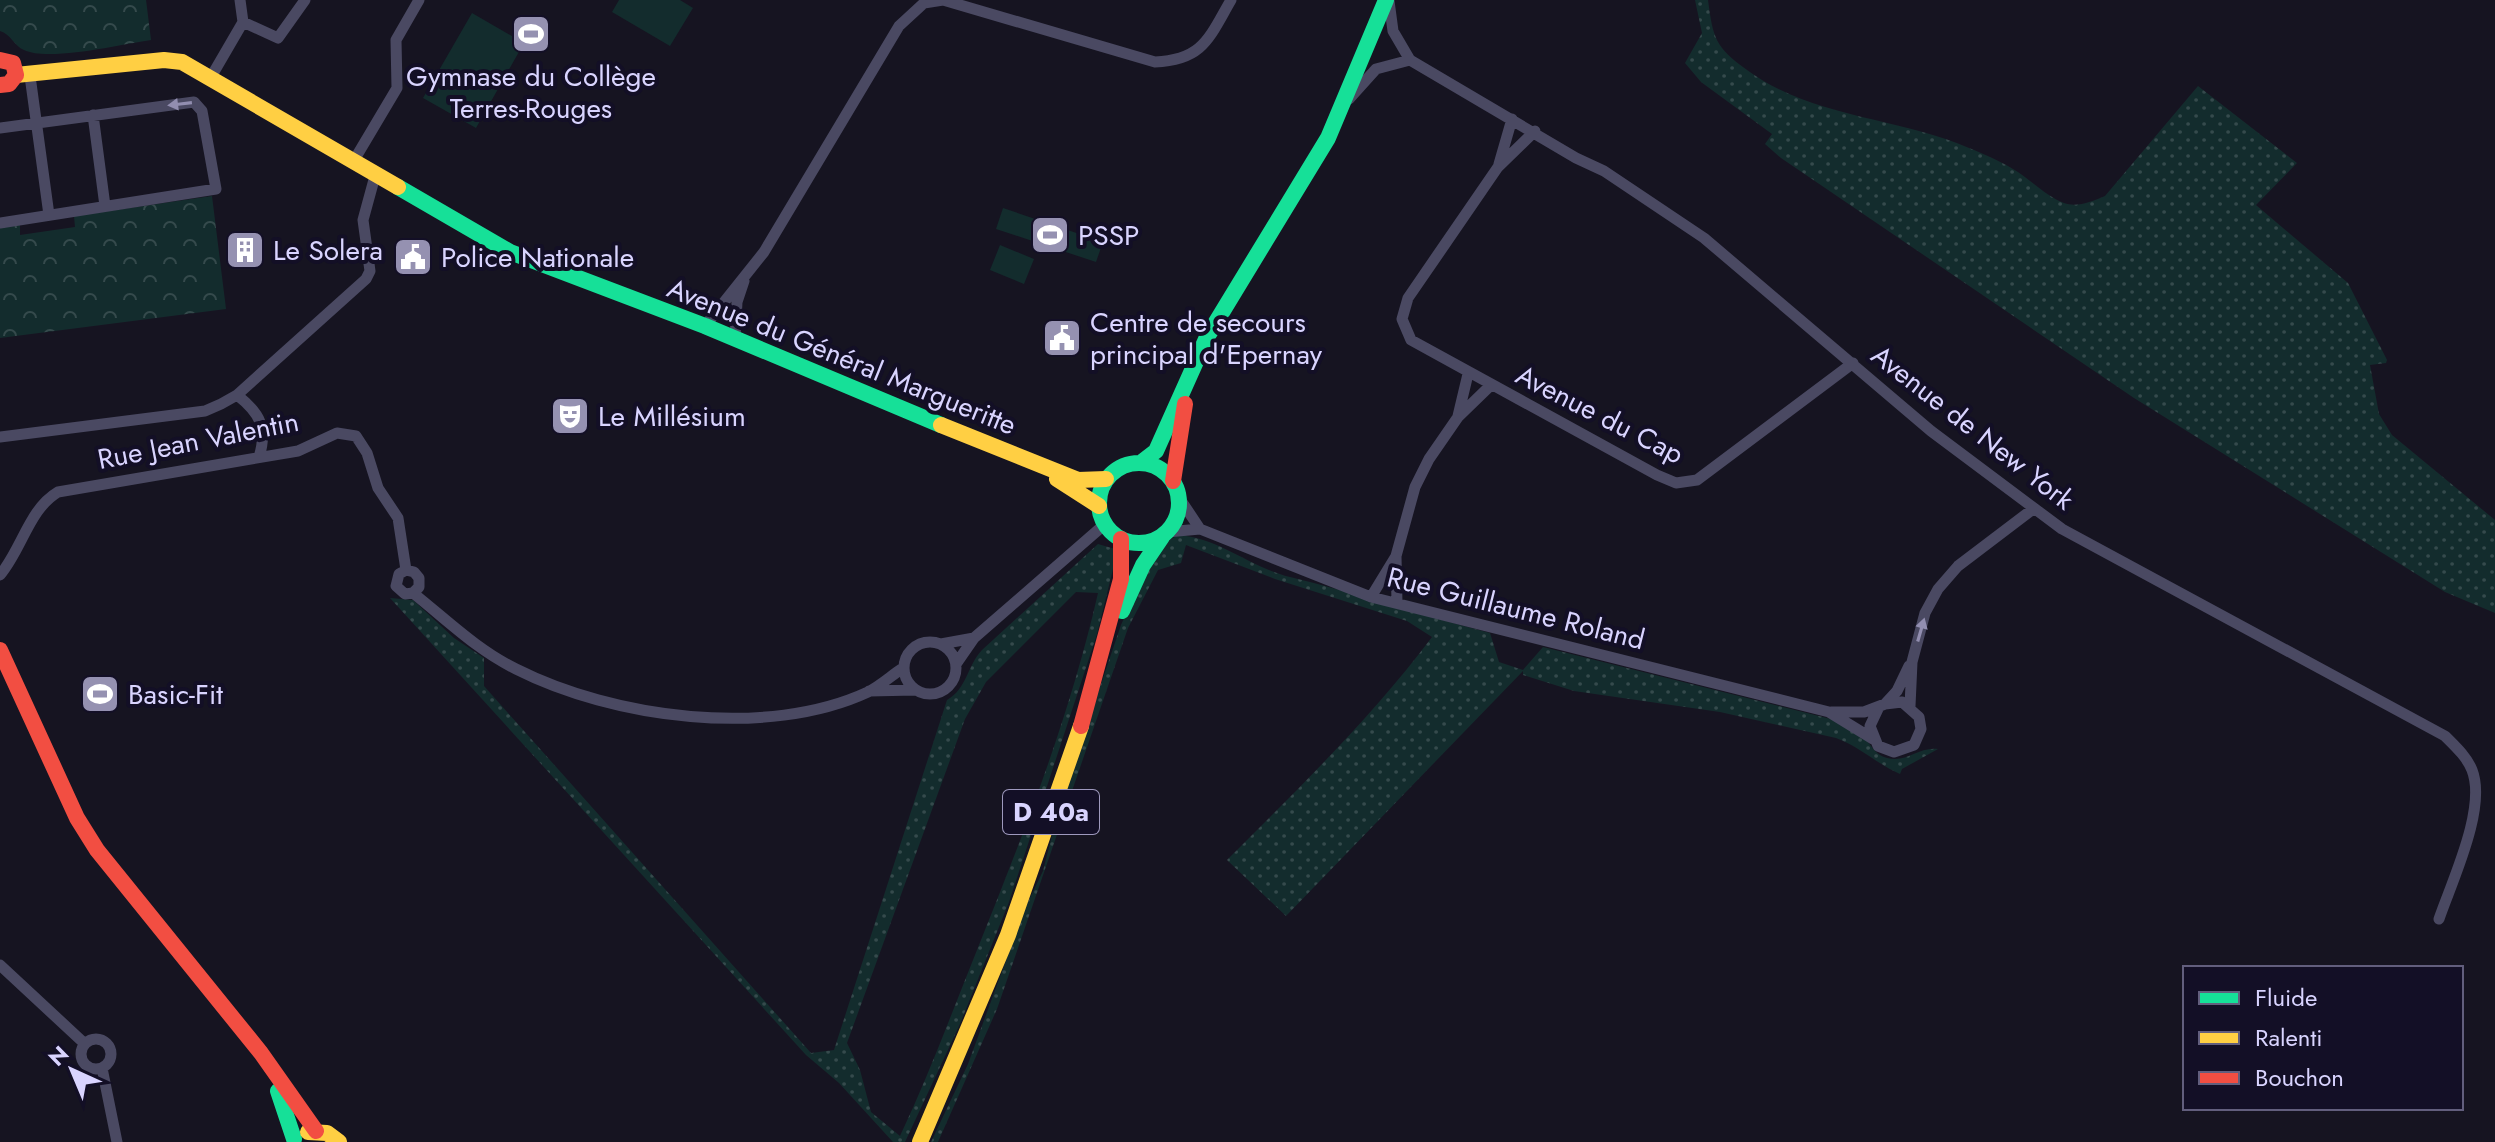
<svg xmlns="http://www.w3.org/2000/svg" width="2495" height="1142" viewBox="0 0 2495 1142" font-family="Jost,sans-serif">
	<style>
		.grass { fill: url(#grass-dots); fill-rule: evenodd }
		.park { fill: url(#park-crowns) }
		.garden { fill: #132c2d }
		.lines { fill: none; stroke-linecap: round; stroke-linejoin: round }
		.street { stroke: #4a4962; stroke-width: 11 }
		.fast { stroke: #16e098; stroke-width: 16 }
		.slow { stroke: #ffcf43; stroke-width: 16 }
		.jam { stroke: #f24e42; stroke-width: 16 }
		.oneway { fill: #928eb0 }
		.labels { text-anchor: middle; stroke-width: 8; stroke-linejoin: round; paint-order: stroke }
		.shield { fill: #130f26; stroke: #9e99be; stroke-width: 2 }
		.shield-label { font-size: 26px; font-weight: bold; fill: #d9d4ff }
		.poi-label { font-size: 28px; fill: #d9d4ff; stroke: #130f26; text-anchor: start }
		.street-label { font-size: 28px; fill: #d9d4ff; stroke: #130f26 }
	</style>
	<defs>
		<pattern id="grass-dots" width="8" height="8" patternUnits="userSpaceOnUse" patternTransform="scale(2)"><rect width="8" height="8" fill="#132c2d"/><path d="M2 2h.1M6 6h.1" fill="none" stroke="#354a4c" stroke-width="1.8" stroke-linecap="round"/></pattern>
		<pattern id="park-crowns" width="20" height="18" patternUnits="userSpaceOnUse" patternTransform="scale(2)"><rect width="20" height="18" fill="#132c2d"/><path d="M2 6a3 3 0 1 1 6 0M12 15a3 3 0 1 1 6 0" fill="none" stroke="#354a4c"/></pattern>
	</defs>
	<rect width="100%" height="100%" fill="#161421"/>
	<path class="grass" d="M1695 0H1708C1713 38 1715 47 1747 70 1812 118 1897 117 1969 148 1984 154 2000 161 2013 169 2030 179 2046 196 2064 203 2077 208 2093 201 2105 196L2198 86 2297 163 2256 205 2348 283 2387 360 2386 363 2370 365 2379 414 2392 435 2495 520V613L2445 592 2134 398 1781 158 1765 144 1772 134 1701 82 1685 63 1702 33Z
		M1178 535C1220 538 1249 567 1290 577 1356 593 1423 616 1490 633L1499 662 1523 670 1543 647 1831 719C1840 723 1853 727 1860 733 1872 744 1875 759 1895 759 1910 759 1921 747 1938 749L1902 769 1900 774C1877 764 1859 746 1836 738L1720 712 1574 691 1523 675V671L1286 916 1227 860C1299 788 1371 718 1432 637L1407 621 1275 579 1186 545 1181 563 1158 570 1128 628 997 1009 938 1142H931L968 1064 1026 906 1043 871 1059 808 1121 625 1156 548Z
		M1098 544 1115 549 1114 565 1097 634 1009 902 960 1024 905 1142H893L839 1083 806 1055 390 598 413 600 454 638 484 658V686L811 1053 834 1050 947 700C967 689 967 666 982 650ZM1076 592 1098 593C1070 716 1024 833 977 950 952 1012 929 1075 900 1136L871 1112 860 1070 847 1043 965 719 986 682Z"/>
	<path class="park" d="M0 0H146L151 40C122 44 49 62 24 50 14 46 11 34 0 31Z
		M212 196 226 309 0 338V226L20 224V235L75 227 74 216Z"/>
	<path class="garden" d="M619 0H680L693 8 670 46 612 12Z
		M472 13 524 43 476 128 423 98Z
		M1003 208 1103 242 1096 262 996 229Z
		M1000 245 1034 259 1024 284 990 270Z"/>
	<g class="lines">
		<path class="street" d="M243 22 278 38 305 0
			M1410 60 1576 158 1604 171 1704 238 1931 431 2062 529 2445 736C2455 746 2467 757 2472 770 2487 808 2452 881 2439 919
			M30 76 49 215
			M211 77 243 22 240 0
			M1349 99 1376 69 1410 60 1393 31 1389 1
			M93 115 105 206
			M0 128 194 102 202 111 216 189 0 223
			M1535 131 1498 167 1408 298 1402 319 1411 340 1657 475 1676 483 1697 480 1853 363
			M353 162 397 88 396 40 419 0
			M1499 164 1512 119
			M705 326 764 252 899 26 924 3 943 0 1155 62C1203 60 1209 38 1231 0
			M735 339 737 302 744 281
			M237 395C260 413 268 428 259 457
			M1458 416 1468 374
			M0 437 205 411 221 404 237 395 366 279 370 271 363 220 375 176
			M1200 529 1371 597 1829 712 1873 739
			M1167 532 1200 529 1180 499
			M1396 556 1397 603
			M406 570 414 572 419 578V587L413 593C447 620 477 650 516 669 613 718 767 739 868 692 880 686 892 675 903 668
			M0 575C22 549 29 509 58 492L298 451 337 433 356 436 367 453 378 488 398 518 406 570 399 574 396 586 405 594 413 593
			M1371 597 1396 556 1415 487 1429 459 1458 417 1491 385
			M904 668a26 26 0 1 1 52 0a26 26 0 1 1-52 0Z
			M941 644 974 638
			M956 664 974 638 1105 524
			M869 691 915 690
			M1885 704 1897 691 1909 666
			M1910 706 1912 662 1925 613 1938 589 1958 566 2033 509
			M1831 712H1864L1885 704 1902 702 1919 717 1921 729 1914 745 1894 752 1878 746 1870 726 1878 709
			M0 965 85 1044
			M81 1054a15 15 0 1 1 30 0a15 15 0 1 1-30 0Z
			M102 1068 117 1142"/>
		<path class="fast" d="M398 187 510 252 705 326 941 425
			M1143 461 1156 451 1207 337 1328 138 1386 0
			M1099 503a40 40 0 1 1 80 0a40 40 0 1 1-80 0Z
			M1122 611 1143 565 1162 537
			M278 1091 294 1139"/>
		<path class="slow" d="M16 75 164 60 182 62 398 187
			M941 425 1078 480 1106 479
			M1057 479 1099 506
			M308 1132 327 1133 339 1142
			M920 1142 1008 935 1081 726"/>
		<path class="jam" d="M0 60 13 63 16 75 9 84 0 85
			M1173 481 1185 404
			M0 650 77 818 97 850 261 1053 316 1131
			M1081 726 1121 579V539"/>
	</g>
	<defs><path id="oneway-solid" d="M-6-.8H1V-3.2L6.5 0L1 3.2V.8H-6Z" transform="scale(2)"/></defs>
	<g class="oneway">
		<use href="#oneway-solid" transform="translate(180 104) rotate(173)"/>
		<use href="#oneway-solid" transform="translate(1921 630) rotate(-74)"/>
	</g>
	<defs>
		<g id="stadium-square" transform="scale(2)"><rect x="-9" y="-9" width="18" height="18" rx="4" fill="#9591b1" stroke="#130f26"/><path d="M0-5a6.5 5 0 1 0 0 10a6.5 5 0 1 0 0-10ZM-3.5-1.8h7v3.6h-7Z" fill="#fff"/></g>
		<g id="building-square" transform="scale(2)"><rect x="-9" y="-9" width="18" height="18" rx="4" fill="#9591b1" stroke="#130f26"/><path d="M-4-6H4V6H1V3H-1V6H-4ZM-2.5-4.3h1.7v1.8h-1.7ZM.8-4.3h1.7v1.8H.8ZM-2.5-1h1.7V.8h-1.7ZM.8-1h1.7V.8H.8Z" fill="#fff"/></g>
		<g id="civic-square" transform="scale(2)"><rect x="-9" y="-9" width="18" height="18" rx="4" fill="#9591b1" stroke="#130f26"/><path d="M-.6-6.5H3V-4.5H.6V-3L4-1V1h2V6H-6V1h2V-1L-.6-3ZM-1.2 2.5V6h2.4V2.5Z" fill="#fff"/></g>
		<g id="theatre-square" transform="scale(2)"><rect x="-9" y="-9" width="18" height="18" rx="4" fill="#9591b1" stroke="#130f26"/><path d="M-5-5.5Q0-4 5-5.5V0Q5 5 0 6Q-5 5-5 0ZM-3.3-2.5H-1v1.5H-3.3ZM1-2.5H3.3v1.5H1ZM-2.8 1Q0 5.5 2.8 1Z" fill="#fff"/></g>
	</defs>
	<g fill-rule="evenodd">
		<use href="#stadium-square" x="531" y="34"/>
		<use href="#stadium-square" x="1050" y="235"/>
		<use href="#building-square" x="245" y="250"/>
		<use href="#civic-square" x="413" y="257"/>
		<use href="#civic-square" x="1062" y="338"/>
		<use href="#theatre-square" x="570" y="416"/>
		<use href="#stadium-square" x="100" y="694"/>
	</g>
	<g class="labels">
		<rect class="shield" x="1003" y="790" width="96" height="44" rx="6"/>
		<g class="shield-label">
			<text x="1051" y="821">D 40a</text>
		</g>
		<g class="poi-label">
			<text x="531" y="86" text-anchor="middle">Gymnase du Collège<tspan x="531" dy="32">Terres-Rouges</tspan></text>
			<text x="1078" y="245">PSSP</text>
			<text x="273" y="260">Le Solera</text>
			<text x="441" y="267">Police Nationale</text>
			<text x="1090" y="332">Centre de secours<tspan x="1090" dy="32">principal d'Epernay</tspan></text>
			<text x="598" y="426">Le Millésium</text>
			<text x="128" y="704">Basic-Fit</text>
		</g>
		<g class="street-label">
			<text transform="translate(842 356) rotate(22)" y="10">Avenue du Général Margueritte</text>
			<text transform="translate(1600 414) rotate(27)" y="10">Avenue du Cap</text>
			<text transform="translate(1973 427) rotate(38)" y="10">Avenue de New York</text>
			<text transform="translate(198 440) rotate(-11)" y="10">Rue Jean Valentin</text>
			<text transform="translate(1516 608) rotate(14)" y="10">Rue Guillaume Roland</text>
		</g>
	</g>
	<rect x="2183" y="966" width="280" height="144" fill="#130f26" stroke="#625e7d" stroke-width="2"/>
	<rect x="2199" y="992" width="40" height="12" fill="#16e098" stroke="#625e7d" stroke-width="2"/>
	<text x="2255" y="1006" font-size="24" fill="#d9d4ff">Fluide</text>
	<rect x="2199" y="1032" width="40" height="12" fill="#ffcf43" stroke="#625e7d" stroke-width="2"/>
	<text x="2255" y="1046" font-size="24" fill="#d9d4ff">Ralenti</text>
	<rect x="2199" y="1072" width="40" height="12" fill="#f24e42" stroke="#625e7d" stroke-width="2"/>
	<text x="2255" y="1086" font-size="24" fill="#d9d4ff">Bouchon</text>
	<g transform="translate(72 1070) rotate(316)" stroke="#130f26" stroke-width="6" paint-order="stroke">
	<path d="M0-6L14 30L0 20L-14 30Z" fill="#d9d4ff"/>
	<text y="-12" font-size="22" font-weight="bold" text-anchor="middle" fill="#d9d4ff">N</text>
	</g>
</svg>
